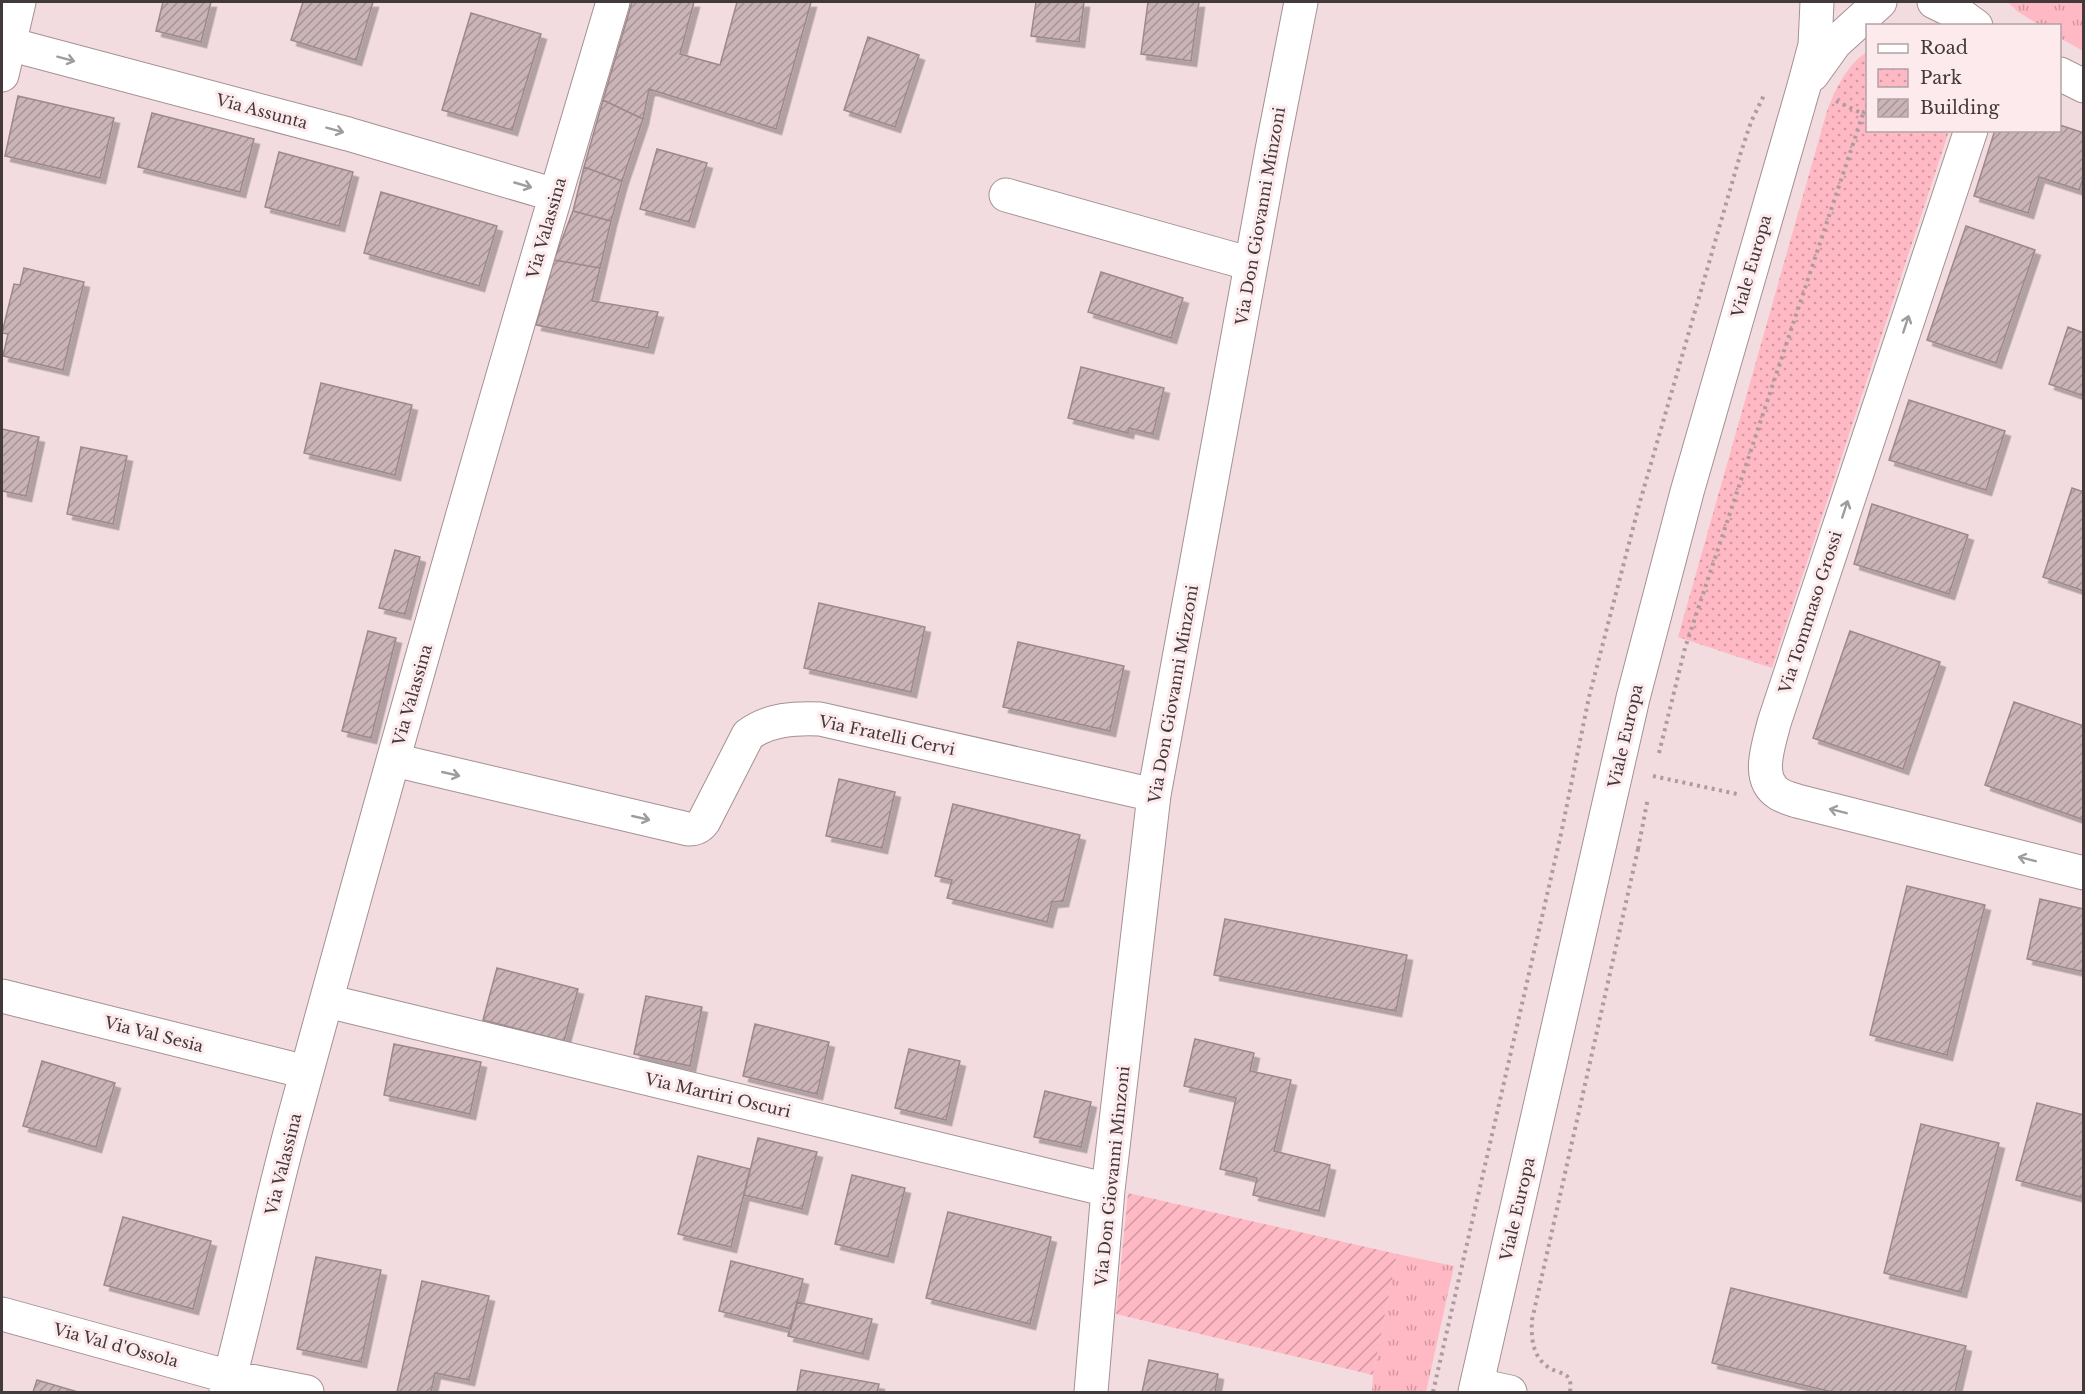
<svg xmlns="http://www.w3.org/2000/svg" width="2085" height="1394" viewBox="0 0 2085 1394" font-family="'Libre Baskerville',serif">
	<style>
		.grass { fill: url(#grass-tufts) }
		.park { fill: url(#park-dots) }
		.garden { fill: url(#garden-furrows) }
		.building { fill: url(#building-hatch); stroke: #9d888b; stroke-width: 1.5; filter: url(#shadow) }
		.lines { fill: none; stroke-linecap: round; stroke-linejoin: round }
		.minor-casing { stroke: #a59093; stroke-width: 35 }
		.tertiary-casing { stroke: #a59093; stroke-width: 35 }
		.path { stroke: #ad9c9f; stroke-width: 4; stroke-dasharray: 3 4.5; stroke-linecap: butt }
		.minor { stroke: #fff; stroke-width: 33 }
		.tertiary { stroke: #fff; stroke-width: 33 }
		.oneway { stroke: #a09c9c }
		.labels { text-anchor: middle; stroke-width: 6; stroke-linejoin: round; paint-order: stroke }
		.street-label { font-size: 16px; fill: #42393a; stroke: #fdeaed }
	</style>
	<defs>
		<pattern id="grass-tufts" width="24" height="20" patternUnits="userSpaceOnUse" patternTransform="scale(1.5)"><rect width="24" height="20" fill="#ffb9c4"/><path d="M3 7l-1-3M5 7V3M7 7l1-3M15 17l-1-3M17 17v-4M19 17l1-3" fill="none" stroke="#d097a0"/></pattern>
		<pattern id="park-dots" width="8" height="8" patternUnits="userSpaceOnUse" patternTransform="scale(1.5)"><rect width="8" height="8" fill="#ffb9c4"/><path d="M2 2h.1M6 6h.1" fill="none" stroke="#d097a0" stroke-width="1.8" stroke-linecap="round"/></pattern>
		<pattern id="garden-furrows" width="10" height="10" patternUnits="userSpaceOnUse" patternTransform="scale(1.5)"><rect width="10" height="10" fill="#ffb9c4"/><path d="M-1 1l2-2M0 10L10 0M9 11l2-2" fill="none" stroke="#d097a0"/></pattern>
		<pattern id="building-hatch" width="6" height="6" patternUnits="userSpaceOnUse" patternTransform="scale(1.5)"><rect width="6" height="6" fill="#cab4b7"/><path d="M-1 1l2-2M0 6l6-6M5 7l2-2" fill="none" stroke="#a69396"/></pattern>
		<filter id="shadow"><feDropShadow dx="5.5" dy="5.5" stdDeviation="0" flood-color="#0004"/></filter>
	</defs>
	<rect width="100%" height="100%" fill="#f2dcdf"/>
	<path class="grass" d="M2008 2H2083V51L2060 38V26L2039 25 2017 11Z
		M1397 1254 1454 1266 1426 1392H1372L1373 1375Z"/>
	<path class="park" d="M1867 52 1868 130 1949 131 1772 668 1678 637 1827 111C1835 90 1847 64 1867 52Z"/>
	<path class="garden" d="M1128 1193 1397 1254 1373 1375 1116 1314Z"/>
	<path class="building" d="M163 2H211L201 42 156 31Z
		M303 2H373L356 60 291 40Z
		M632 2H694L680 54 720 65 737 2H811L776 129 649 89 643 119 603 100Z
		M1036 2H1084L1079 42 1031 36Z
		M1148 2H1199L1191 61 1141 54Z
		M471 13 541 34 512 130 442 110Z
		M868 37 919 55 895 127 844 110Z
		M18 96 114 118 100 178 5 156Z
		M603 100 643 119 622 181 584 167Z
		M152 113 254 139 240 192 138 167Z
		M2060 125 2084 133V176L2079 190 2039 177 2028 213 1974 196 1995 130H2060Z
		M657 149 707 163 689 222 640 209Z
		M279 152 353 172 339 226 265 207Z
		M584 167 622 181 611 221 573 211Z
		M381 192 497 226 479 286 364 253Z
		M573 211 611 221 600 268 554 260Z
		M1966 226 2035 250 1996 363 1927 340Z
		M554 260 600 268 592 301 658 312 648 348 536 325Z
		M24 268 84 282 63 370 3 356 8 334 2 333 14 284 20 285Z
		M1101 272 1183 298 1171 338 1088 312Z
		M2068 327 2084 333V396L2049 384Z
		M1081 367 1164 388 1153 434 1129 428 1128 433 1068 418Z
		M321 383 412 405 395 475 304 453Z
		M1909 400 2005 431 1986 490 1889 460Z
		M2 429 39 437 26 496 2 491Z
		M81 447 127 456 113 524 67 514Z
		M2072 488 2084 492V591L2043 577Z
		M1872 504 1968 535 1949 594 1854 564Z
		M395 550 420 557 405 614 379 608Z
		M819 603 925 627 911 692 804 668Z
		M368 631 396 638 371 738 342 731Z
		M1850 631 1940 662 1903 769 1813 738Z
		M1018 642 1124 666 1110 731 1003 707Z
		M2014 702 2084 726V820L1985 785Z
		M839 779 895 792 882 848 826 836Z
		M953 804 1080 835 1063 901 1052 902 1047 922 947 898 952 880 935 876Z
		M1907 886 1985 905 1947 1055 1870 1035Z
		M2040 899 2084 909V972L2027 959Z
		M1225 919 1407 955 1396 1011 1214 975Z
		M497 968 578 989 564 1041 483 1020Z
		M646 996 702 1007 690 1066 634 1054Z
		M755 1024 829 1042 817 1094 743 1076Z
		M1195 1039 1254 1053 1250 1071 1291 1080 1274 1151 1330 1165 1319 1211 1253 1195 1257 1178 1220 1169 1236 1098 1184 1086Z
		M394 1044 481 1062 470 1114 384 1095Z
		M909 1049 960 1061 946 1120 895 1108Z
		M42 1061 115 1083 96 1147 23 1126Z
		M1045 1091 1091 1102 1081 1147 1034 1137Z
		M2037 1103 2084 1115V1198L2016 1180Z
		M1921 1124 1999 1143 1961 1292 1884 1273Z
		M758 1138 817 1152 802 1209 744 1195Z
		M698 1156 750 1169 731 1247 678 1234Z
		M852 1175 905 1188 888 1257 835 1244Z
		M948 1212 1051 1237 1030 1324 926 1298Z
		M123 1217 211 1241 193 1309 104 1285Z
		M316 1257 381 1270 361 1362 297 1349Z
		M731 1261 803 1279 791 1329 719 1311Z
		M422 1281 489 1296 469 1380 435 1373 431 1392H397Z
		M1731 1288 1966 1346 1955 1392H1832L1712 1363Z
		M797 1302 872 1319 863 1354 788 1336Z
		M1149 1360 1218 1374 1215 1392H1142Z
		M801 1370 879 1384 877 1392H797Z
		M37 1380 78 1392H33Z"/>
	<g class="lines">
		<g class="minor-casing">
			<path id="minor" d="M1934 2 1961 15 1976 26
				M9 44 348 134 555 195
				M2060 74 2084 86
				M2 75 19 2
				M1971 130 1774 723C1769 745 1755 779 1779 794 1784 797 1791 799 1797 801L2084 873
				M1006 195 1251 264
				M394 760 688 829C695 829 700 827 704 821L748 735C768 719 796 718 820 719L1154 795
				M2 996 306 1072
				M327 1001 1108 1190
				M2 1314 230 1377 307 1392
				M1477 1385 1510 1392
				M226 1392C251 1299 270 1204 296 1111 397 740 503 370 613 2
				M1091 1392 1108 1190 1154 795 1272 150 1301 2"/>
		</g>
		<g class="tertiary-casing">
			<path id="tertiary" d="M1812 75 1835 43 1880 2
				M1475 1392 1633 698 1687 492 1804 86 1815 45 1817 2"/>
		</g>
		<path class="path" d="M1836 101 1863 114 1868 104
			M1659 753 1685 648 1863 114
			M1653 776 1737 794
			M1638 849 1648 798
			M1433 1392 1561 834 1589 697 1639 505 1741 152 1751 122 1764 95
			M1570 1392C1573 1370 1561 1376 1548 1367 1532 1356 1531 1337 1532 1320L1638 849"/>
		<use href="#minor" class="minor"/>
		<use href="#tertiary" class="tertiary"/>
	</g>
	<defs><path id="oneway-shaft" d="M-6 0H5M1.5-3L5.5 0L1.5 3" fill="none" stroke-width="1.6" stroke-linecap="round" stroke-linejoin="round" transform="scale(1.5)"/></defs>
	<g class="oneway">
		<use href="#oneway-shaft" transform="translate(66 59) rotate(15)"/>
		<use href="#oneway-shaft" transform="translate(335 130) rotate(15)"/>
		<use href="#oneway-shaft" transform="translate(523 185) rotate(16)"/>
		<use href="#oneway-shaft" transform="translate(1906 324) rotate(-72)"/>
		<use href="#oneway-shaft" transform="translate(1845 509) rotate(-72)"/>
		<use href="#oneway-shaft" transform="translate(451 774) rotate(13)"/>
		<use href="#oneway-shaft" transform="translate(1838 811) rotate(-166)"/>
		<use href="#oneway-shaft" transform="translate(641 818) rotate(13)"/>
		<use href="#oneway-shaft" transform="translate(2027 859) rotate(-166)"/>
	</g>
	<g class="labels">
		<g class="street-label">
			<text transform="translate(262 111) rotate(15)" y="6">Via Assunta</text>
			<text transform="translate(1260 216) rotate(-80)" y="6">Via Don Giovanni Minzoni</text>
			<text transform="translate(546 228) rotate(-74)" y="6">Via Valassina</text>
			<text transform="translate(1751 266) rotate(-74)" y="6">Viale Europa</text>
			<text transform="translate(1810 612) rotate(-72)" y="6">Via Tommaso Grossi</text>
			<text transform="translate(1173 694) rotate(-80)" y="6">Via Don Giovanni Minzoni</text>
			<text transform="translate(412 695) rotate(-74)" y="6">Via Valassina</text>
			<text transform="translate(887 735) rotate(12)" y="6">Via Fratelli Cervi</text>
			<text transform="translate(1625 736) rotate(-77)" y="6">Viale Europa</text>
			<text transform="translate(154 1034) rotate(14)" y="6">Via Val Sesia</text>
			<text transform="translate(718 1095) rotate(13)" y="6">Via Martiri Oscuri</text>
			<text transform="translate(283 1164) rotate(-76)" y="6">Via Valassina</text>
			<text transform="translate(1112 1176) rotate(-84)" y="6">Via Don Giovanni Minzoni</text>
			<text transform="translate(1517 1209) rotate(-77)" y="6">Viale Europa</text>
			<text transform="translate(116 1345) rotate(15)" y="6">Via Val d'Ossola</text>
		</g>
	</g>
	<rect width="2085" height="1394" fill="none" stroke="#42393a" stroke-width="6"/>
	<rect x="1866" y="24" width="195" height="108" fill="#fdeaed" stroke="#b2a3a5" stroke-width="1.5"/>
	<rect x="1878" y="44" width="30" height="9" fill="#ffffff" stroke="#b2a3a5" stroke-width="1.5"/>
	<text x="1920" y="54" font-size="18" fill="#42393a">Road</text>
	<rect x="1878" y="69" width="30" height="18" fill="url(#park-dots)" stroke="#b2a3a5" stroke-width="1.5"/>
	<text x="1920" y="84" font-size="18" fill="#42393a">Park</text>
	<rect x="1878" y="99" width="30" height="18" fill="url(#building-hatch)" stroke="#b2a3a5" stroke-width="1.5"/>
	<text x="1920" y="114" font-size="18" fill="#42393a">Building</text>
</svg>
